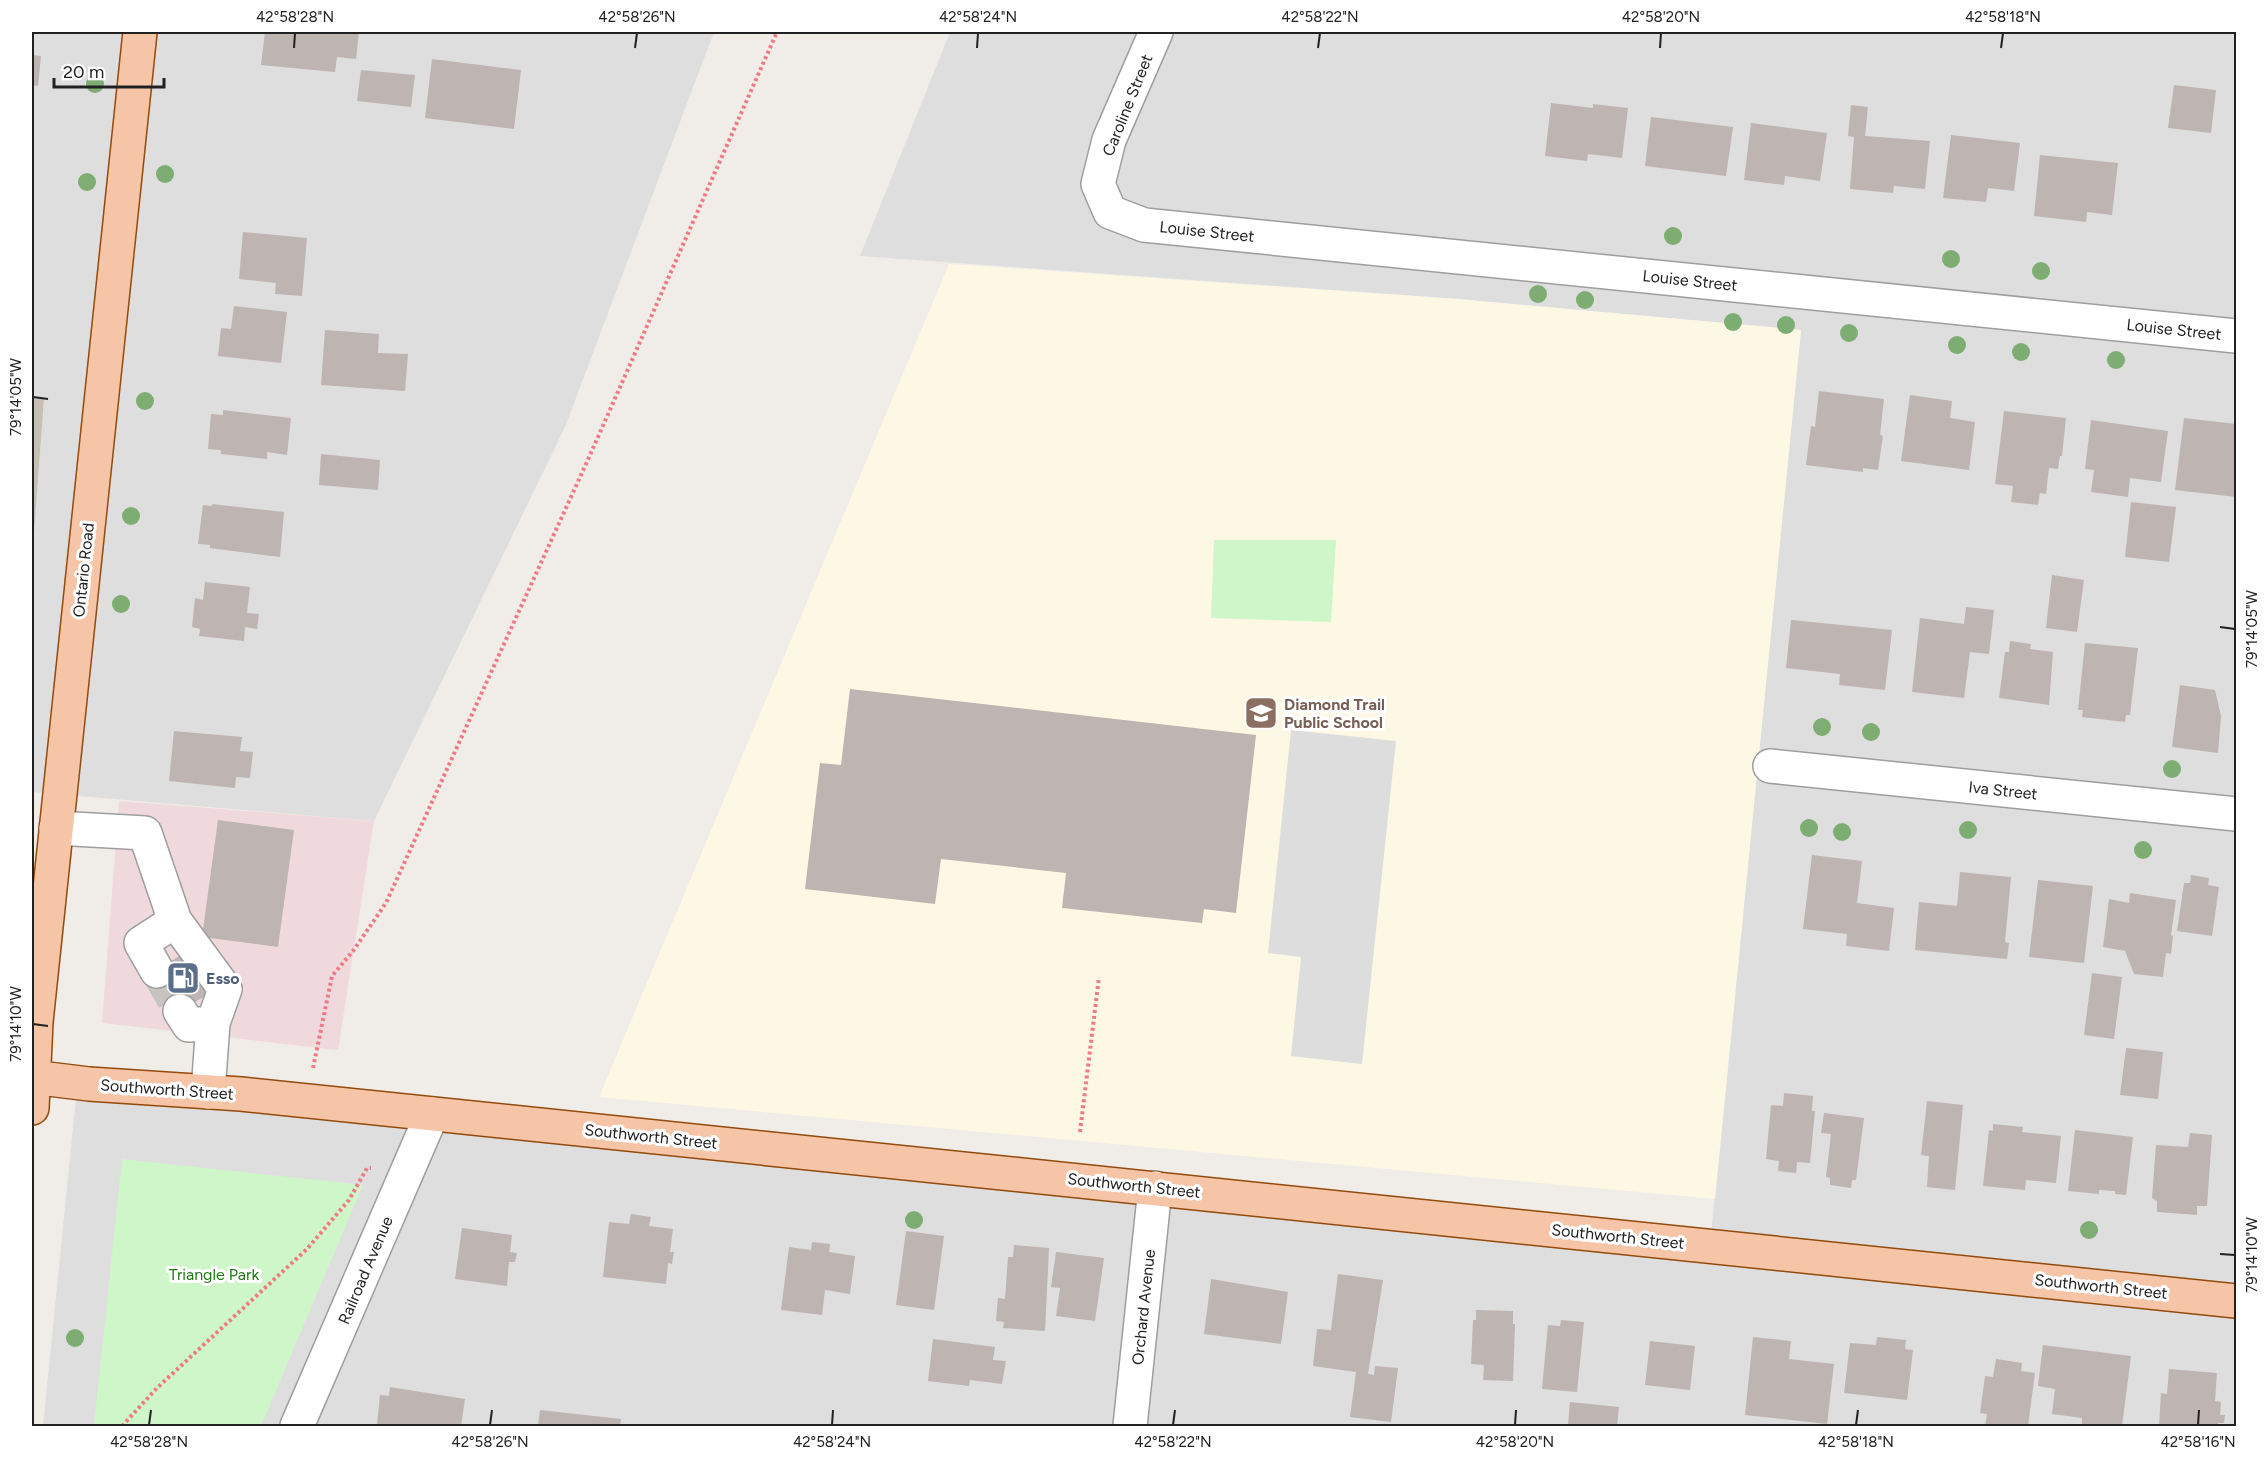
<svg xmlns="http://www.w3.org/2000/svg" width="2268" height="1458" viewBox="0 0 2268 1458" font-family="Figtree,sans-serif">
	<style>
		.residential { fill: #dfdede }
		.commercial { fill: #f0d9dc }
		.education { fill: #fdf8e4 }
		.construction { fill: #c4c1b4 }
		.park { fill: #cef6c9 }
		.parking { fill: #ddd }
		.building { fill: #beb4b1 }
		.lines { fill: none; stroke-linecap: round; stroke-linejoin: round }
		.minor-tunnel { stroke: #c7c3c0; stroke-width: 33; stroke-dasharray: 33 16; stroke-linecap: butt }
		.minor-casing { stroke: #9e9e9e; stroke-width: 36 }
		.major-casing { stroke: #934a0b; stroke-width: 36 }
		.path { stroke: #f17984; stroke-width: 4; stroke-dasharray: 3 3; stroke-linecap: butt }
		.minor { stroke: #fff; stroke-width: 33 }
		.major { stroke: #f6c4a7; stroke-width: 33 }
		.tree { fill: #7ead73 }
		.ticks { fill: none; stroke: #212121; stroke-width: 2 }
		.labels { text-anchor: middle; stroke-width: 6; stroke-linejoin: round; paint-order: stroke }
		.street-label { font-size: 16px; fill: #212121; stroke: #fff }
		.education-label { font-size: 16px; font-weight: bold; fill: #785e54; stroke: #fff; text-anchor: start }
		.service-label { font-size: 16px; font-weight: bold; fill: #4e5e75; stroke: #fff; text-anchor: start }
		.park-label { font-size: 16px; fill: #207914; stroke: #fff }
		.neatline { fill: none; stroke: #212121; stroke-width: 2 }
		.ticks-label { font-size: 15px; text-anchor: middle; fill: #212121 }
	</style>
	<rect width="100%" height="100%" fill="#f0ece8"/>
	<path class="residential" d="M32 32H714L565 427 374 821 32 792V560L44 400 32 398Z
		M950 32H2236V1426H43L78 1078 1710 1245 1801 330 1458 299 860 256Z"/>
	<path class="commercial" d="M119 801 374 821 338 1050 102 1023Z"/>
	<path class="education" d="M949 264 1458 299 1801 330 1715 1199 599 1097Z"/>
	<path class="construction" d="M32 398 44 399 32 560Z"/>
	<path class="park" d="M1214 540H1336L1331 622 1211 618Z
		M122 1159 363 1185 261 1426H94Z"/>
	<path class="parking" d="M1291 730 1396 741 1362 1064 1291 1056 1301 957 1268 953Z"/>
	<path class="building" d="M265 32H359L356 59 337 57 335 72 261 65Z
		M32 55 41 56 38 86 32 85Z
		M432 59 521 70 514 129 425 118Z
		M361 70 415 75 411 107 357 101Z
		M2174 85 2216 90 2211 133 2168 128Z
		M1551 103 1593 108V104L1628 108 1622 158 1588 154 1587 161 1545 156Z
		M1851 105 1868 107 1865 136 1930 141 1925 189 1894 186 1893 193 1850 189 1854 137 1848 136Z
		M1651 117 1733 127 1726 176 1645 166Z
		M1751 123 1827 133 1820 181 1785 176 1784 185 1744 180Z
		M1951 135 2020 143 2014 191 1988 188 1986 202 1943 198Z
		M2040 155 2118 163 2112 215 2087 212 2086 222 2034 216Z
		M243 232 307 238 302 296 275 294 276 283 239 279Z
		M234 306 287 312 281 363 218 356 221 328 231 329Z
		M325 330 379 334 378 353 408 354 405 391 321 385Z
		M1819 391 1884 399 1880 435 1883 436 1878 470 1863 468V472L1806 465 1811 426 1815 427Z
		M1910 395 1952 401 1950 418 1975 422 1969 470 1901 461Z
		M223 410 291 418 287 455 267 452V459L221 454V450L208 449 211 414 223 415Z
		M2004 411 2066 418 2062 456H2060L2058 469 2049 468 2046 494 2040 493 2038 505 2011 502 2013 486 1995 484Z
		M2184 418 2236 424V497L2175 490Z
		M2091 420 2168 431 2161 482 2130 478 2128 497 2091 492 2094 470 2085 469Z
		M321 454 380 460 378 490 319 485Z
		M2131 502 2176 507 2169 562 2125 557Z
		M212 504 284 512 280 557 210 548V545L198 544 203 505 212 506Z
		M2052 575 2084 580 2077 632 2046 628Z
		M205 582 250 587 247 613 259 614 257 629 245 627 244 641 199 636 200 629 192 627 195 598 203 600Z
		M1966 607 1994 610 1989 654 1970 652 1964 698 1912 692 1920 618 1964 624Z
		M1791 620 1892 630 1885 690 1839 685 1840 674 1786 668Z
		M2010 641 2031 644 2030 649 2053 652 2049 705 1999 698 2005 652H2009Z
		M2085 643 2138 648 2130 715H2126L2125 722 2082 717 2083 710H2078Z
		M2180 685 2215 690 2221 716 2218 753 2172 747Z
		M850 689 1256 735 1236 913 1204 909 1202 923 1062 908 1066 873 941 859 935 904 805 889 820 763 841 765Z
		M174 731 242 737 240 751 253 752 250 778 236 777 235 788 169 781Z
		M218 820 294 830 278 947 202 937Z
		M1812 855 1862 861 1857 903 1894 908 1889 951 1846 946 1847 934 1803 929Z
		M1960 872 2011 877 2005 942 2009 943 2007 959 1915 950 1919 902 1957 906Z
		M2191 875 2209 878 2208 885 2219 887 2212 936 2177 931 2184 883H2190Z
		M2038 880 2093 886 2084 963 2029 957Z
		M2130 893 2176 900 2171 935 2173 936 2171 954 2166 953 2163 977 2134 974 2125 951 2103 947 2109 899 2129 903Z
		M185 952 211 993 175 1013 152 974Z
		M2092 973 2122 977 2114 1039 2084 1035Z
		M2126 1048 2163 1052 2158 1099 2120 1095Z
		M1784 1093 1813 1096 1812 1111H1815L1810 1163 1797 1162 1796 1173 1778 1171 1779 1161 1766 1159 1771 1105 1783 1106Z
		M1927 1101 1963 1105 1955 1190 1927 1187 1929 1156 1921 1155Z
		M1824 1113 1864 1118 1856 1180H1852L1851 1188 1830 1185V1178L1826 1177 1831 1134 1821 1133Z
		M1993 1124 2023 1127 2022 1132 2061 1136 2056 1183 2026 1180 2025 1190 1983 1186 1989 1130 1993 1131Z
		M2075 1130 2133 1137 2126 1195 2115 1194V1191L2099 1190V1194L2068 1191Z
		M2190 1133 2212 1135 2207 1206H2197V1215L2157 1212V1201L2152 1198 2156 1145 2188 1147Z
		M631 1214 651 1217 649 1226 673 1229 670 1252H674L672 1264 668 1263 666 1284 603 1277 609 1222 629 1224Z
		M462 1228 512 1235 510 1252 517 1253 515 1262H509L507 1286 455 1279Z
		M906 1231 944 1236 934 1310 896 1305Z
		M812 1242 830 1244 829 1252 855 1256 850 1294 825 1290 822 1315 781 1310 789 1247 811 1250Z
		M1014 1245 1049 1248 1045 1331 1003 1328 1004 1322 996 1321 998 1298 1005 1299 1008 1257H1013Z
		M1056 1252 1104 1258 1095 1321 1056 1316 1060 1288 1051 1287Z
		M1338 1274 1383 1280 1368 1374 1374 1375 1375 1366 1398 1368 1391 1422 1350 1417 1356 1372 1313 1366 1317 1329 1331 1330Z
		M1211 1279 1288 1292 1281 1344 1204 1334Z
		M1476 1310 1513 1311V1324H1515L1513 1381 1483 1380 1484 1365 1471 1364 1473 1320H1476Z
		M1561 1320 1584 1322 1577 1392 1542 1389 1548 1325 1560 1326Z
		M1753 1337 1791 1341 1789 1359 1834 1364 1827 1424 1745 1415Z
		M1877 1337 1906 1340 1905 1349 1913 1350 1907 1400 1844 1393 1850 1343 1876 1345Z
		M933 1339 995 1347 993 1360 1006 1361 1002 1384 970 1380 969 1386 928 1381Z
		M1650 1341 1695 1346 1690 1390 1645 1385Z
		M2043 1345 2131 1356 2122 1426H2082V1418L2052 1414 2055 1389 2038 1386Z
		M1996 1359 2022 1363 2021 1371 2035 1373 2028 1426H1985L1987 1414 1980 1413 1985 1376 1993 1377Z
		M2169 1369 2217 1373 2215 1401 2221 1402 2220 1415H2225L2224 1423H2218V1426H2159L2161 1393 2167 1394Z
		M390 1387 465 1399 461 1426 377 1425 380 1395 389 1396Z
		M1570 1402 1619 1407 1617 1426H1568Z
		M540 1410 621 1419 620 1426H538Z"/>
	<g class="lines">
		<path class="minor-tunnel" d="M157 971 180 1011"/>
		<g class="minor-casing">
			<path id="minor" d="M1156 32 1109 140 1098 184 1110 212 1144 225 2236 336
				M1770 766 2236 814
				M56 828 145 833 175 921 225 989 213 1023 208 1092
				M157 971 141 943 175 921
				M180 1011 189 1025 213 1023
				M297 1426 432 1114
				M1130 1426 1155 1188"/>
		</g>
		<g class="major-casing">
			<path id="major" d="M32 1077 89 1084 241 1094 2236 1301
				M32 1108 36 1022 140 32"/>
		</g>
		<path class="path" d="M313 1068 332 976 353 951 386 903 586 464 777 32
			M1080 1132 1099 977
			M122 1426 157 1388 307 1249 349 1200 367 1168H371"/>
		<use href="#minor" class="minor"/>
		<use href="#major" class="major"/>
	</g>
	<g class="tree">
		<circle cx="95" cy="84" r="9"/>
		<circle cx="165" cy="174" r="9"/>
		<circle cx="87" cy="182" r="9"/>
		<circle cx="1673" cy="236" r="9"/>
		<circle cx="1951" cy="259" r="9"/>
		<circle cx="2041" cy="271" r="9"/>
		<circle cx="1538" cy="294" r="9"/>
		<circle cx="1585" cy="300" r="9"/>
		<circle cx="1733" cy="322" r="9"/>
		<circle cx="1786" cy="325" r="9"/>
		<circle cx="1849" cy="333" r="9"/>
		<circle cx="1957" cy="345" r="9"/>
		<circle cx="2021" cy="352" r="9"/>
		<circle cx="2116" cy="360" r="9"/>
		<circle cx="145" cy="401" r="9"/>
		<circle cx="131" cy="516" r="9"/>
		<circle cx="121" cy="604" r="9"/>
		<circle cx="1822" cy="727" r="9"/>
		<circle cx="1871" cy="732" r="9"/>
		<circle cx="2172" cy="769" r="9"/>
		<circle cx="1809" cy="828" r="9"/>
		<circle cx="1968" cy="830" r="9"/>
		<circle cx="1842" cy="832" r="9"/>
		<circle cx="2143" cy="850" r="9"/>
		<circle cx="914" cy="1220" r="9"/>
		<circle cx="2089" cy="1230" r="9"/>
		<circle cx="75" cy="1338" r="9"/>
	</g>
	<path class="ticks" d="M294 48 295 33M635 48 637 33M977 48 978 33M1318 48 1320 33M1660 48 1661 33M2001 48 2003 33M33 397 48 399M2220 627 2235 629M33 1024 48 1026M2220 1254 2235 1255M149 1425 151 1410M490 1425 492 1410M832 1425 833 1410M1173 1425 1175 1410M1515 1425 1516 1410M1856 1425 1858 1410M2198 1425 2199 1410"/>
	<defs>
		<g id="school-square" transform="scale(1.725)"><rect x="-9" y="-9" width="18" height="18" rx="4" fill="#8d6e63" stroke="#fff"/><path d="M0-5L7-2L0 1L-7-2ZM-4 1L0 2.5L4 1V4Q0 6-4 4Z" fill="#fff"/></g>
		<g id="fuel-square" transform="scale(1.725)"><rect x="-9" y="-9" width="18" height="18" rx="4" fill="#5c6f8a" stroke="#fff"/><path d="M-5.5-6h7V0h2V4h1.3V-2.5L3-4.5l.8-.8L6-3V5H2.5V1h-1V6h-7ZM-4.2-4.7v3.2H.2V-4.7Z" fill="#fff"/></g>
	</defs>
	<g fill-rule="evenodd">
		<use href="#school-square" x="1261" y="713"/>
		<use href="#fuel-square" x="183" y="978"/>
	</g>
	<g class="labels">
		<g class="street-label">
			<text transform="translate(1127 105) rotate(-68)" y="6">Caroline Street</text>
			<text transform="translate(1207 231) rotate(6)" y="6">Louise Street</text>
			<text transform="translate(1690 280) rotate(6)" y="6">Louise Street</text>
			<text transform="translate(2174 329) rotate(6)" y="6">Louise Street</text>
			<text transform="translate(83 570) rotate(-84)" y="6">Ontario Road</text>
			<text transform="translate(2003 790) rotate(6)" y="6">Iva Street</text>
			<text transform="translate(167 1089) rotate(4)" y="6">Southworth Street</text>
			<text transform="translate(651 1136) rotate(6)" y="6">Southworth Street</text>
			<text transform="translate(1134 1185) rotate(6)" y="6">Southworth Street</text>
			<text transform="translate(1618 1236) rotate(6)" y="6">Southworth Street</text>
			<text transform="translate(365 1270) rotate(-67)" y="6">Railroad Avenue</text>
			<text transform="translate(2101 1286) rotate(6)" y="6">Southworth Street</text>
			<text transform="translate(1143 1307) rotate(-84)" y="6">Orchard Avenue</text>
		</g>
		<g class="education-label">
			<text x="1284" y="710">Diamond Trail<tspan x="1284" dy="18">Public School</tspan></text>
		</g>
		<g class="service-label">
			<text x="206" y="984">Esso</text>
		</g>
		<g class="park-label">
			<text x="214" y="1280">Triangle Park</text>
		</g>
	</g>
	<rect width="2268" height="1458" fill="none" stroke="#ffffff" stroke-width="66"/>
	<path d="M54 78v9h110v-9" fill="none" stroke="#212121" stroke-width="3"/>
	<text x="63" y="78" font-size="18" fill="#212121" stroke="#ffffff" stroke-width="4.5" paint-order="stroke">20 m</text>
	<rect x="33" y="33" width="2202" height="1392" class="neatline"/>
	<g class="ticks-label">
		<text x="295" y="22">42°58'28"N</text>
		<text x="637" y="22">42°58'26"N</text>
		<text x="978" y="22">42°58'24"N</text>
		<text x="1320" y="22">42°58'22"N</text>
		<text x="1661" y="22">42°58'20"N</text>
		<text x="2003" y="22">42°58'18"N</text>
		<text transform="translate(16 397) rotate(-90)" y="5">79°14'05"W</text>
		<text transform="translate(2252 629) rotate(-90)" y="5">79°14'05"W</text>
		<text transform="translate(16 1024) rotate(-90)" y="5">79°14'10"W</text>
		<text transform="translate(2252 1255) rotate(-90)" y="5">79°14'10"W</text>
		<text x="149" y="1447">42°58'28"N</text>
		<text x="490" y="1447">42°58'26"N</text>
		<text x="832" y="1447">42°58'24"N</text>
		<text x="1173" y="1447">42°58'22"N</text>
		<text x="1515" y="1447">42°58'20"N</text>
		<text x="1856" y="1447">42°58'18"N</text>
		<text x="2198" y="1447">42°58'16"N</text>
	</g>
</svg>
